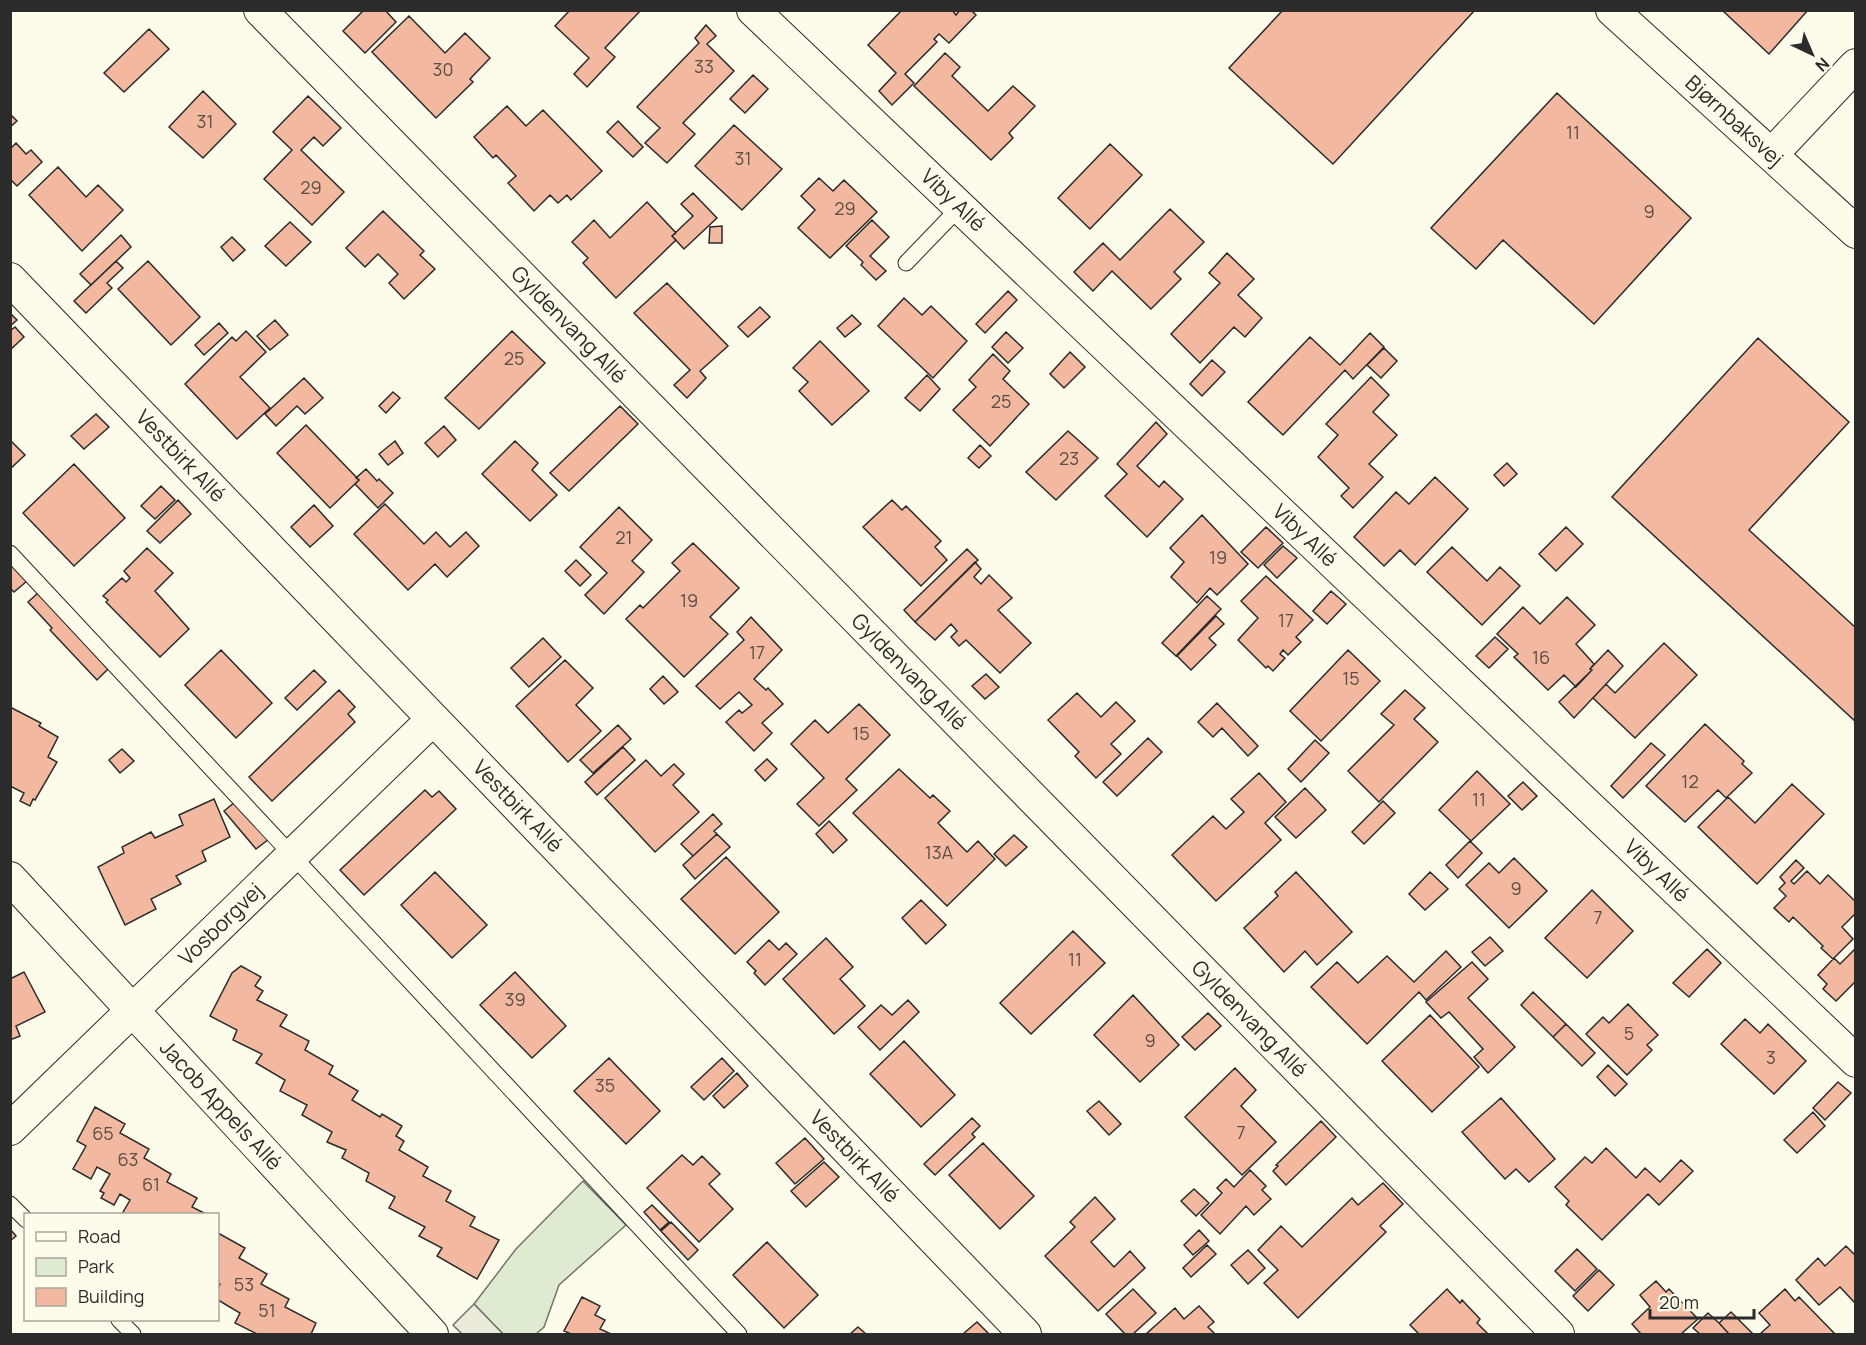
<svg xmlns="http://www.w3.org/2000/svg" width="1866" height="1345" viewBox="0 0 1866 1345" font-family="Manrope,sans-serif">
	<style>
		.green { fill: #deebd1; stroke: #74746e; stroke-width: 1.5 }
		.parking { fill: #eceadb; stroke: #74746e; stroke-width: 1.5 }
		.building { fill: #f2b8a0; stroke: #2b2b2b; stroke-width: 1.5 }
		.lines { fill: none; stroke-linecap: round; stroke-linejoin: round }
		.lane-casing { stroke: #2b2b2b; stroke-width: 17 }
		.street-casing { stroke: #2b2b2b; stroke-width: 34 }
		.lane { stroke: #fdfbea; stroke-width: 15 }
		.street { stroke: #fdfbea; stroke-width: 32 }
		.labels { text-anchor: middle; stroke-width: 4.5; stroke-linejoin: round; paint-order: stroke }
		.number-label { font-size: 18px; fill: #5d4e48 }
		.street-label { font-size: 21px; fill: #2b2b2b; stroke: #fdfbea }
	</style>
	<rect width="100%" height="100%" fill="#fdfbea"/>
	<path class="green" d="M583 1181 626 1225 559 1285 544 1327 536 1334H503L474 1304 516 1249Z"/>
	<path class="parking" d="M474 1304 503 1334H462L453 1325Z"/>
	<path class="building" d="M364 10H385L396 22 365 53 343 31Z
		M570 10H641L605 48 615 57 587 87 574 74 589 58 555 26Z
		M902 10H952L956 15 960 10H971L976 15 949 43 939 34 934 39 937 42 905 74 914 83 892 105 879 91 896 73 868 45Z
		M1283 10H1475L1333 164 1229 68Z
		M1722 10H1808L1769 54Z
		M409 16 445 53 465 33 490 58 470 79 473 82 436 118 372 52Z
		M706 25 716 36 707 44 734 71 683 123 695 134 667 163 645 143 660 128 637 107 699 43 695 38Z
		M149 29 169 49 124 92 104 73Z
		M945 53 960 67 952 76 988 111 1013 86 1035 106 1009 133 1013 138 991 160 914 86Z
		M753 75 768 89 745 113 730 99Z
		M203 91 236 124 203 158 169 127Z
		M1557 93 1691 218 1594 324 1503 240 1476 269 1431 228Z
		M308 96 341 128 323 146 314 137 301 150 344 192 312 225 264 179 292 150 273 132Z
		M507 106 526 126 543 110 602 171 571 200 567 195 558 203 550 195 534 211 508 183 516 176 496 155 493 158 474 137Z
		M10 114 17 121 10 127Z
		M618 121 643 147 633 157 607 132Z
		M734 125 782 169 742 210 695 166Z
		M16 143 26 154 31 150 42 162 17 186 10 179V149Z
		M1110 144 1142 175 1090 229 1058 198Z
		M58 167 86 197 98 185 123 210 82 251 29 195Z
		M819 178 833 191 844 180 877 212 830 258 798 228 815 210 801 196Z
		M693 193 717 218 684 249 672 236 693 216 681 204Z
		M647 202 676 233 672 236 676 240 616 298 583 263 588 258 572 242 594 220 610 238Z
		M1170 209 1204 242 1174 272 1181 279 1151 309 1112 271 1093 291 1074 272 1103 243 1120 260Z
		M383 211 424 251 420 255 435 269 404 299 389 283 398 274 378 254 365 267 346 248Z
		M872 220 889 237 870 256 886 271 876 280 861 265 863 262 846 246Z
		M290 222 311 242 286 266 265 246Z
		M722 226V243H709L710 227Z
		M121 235 131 247 91 285 80 274Z
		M232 237 245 250 233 261 221 247Z
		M1227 253 1254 279 1238 295 1262 318 1245 337 1234 327 1200 363 1171 334 1220 283 1209 273Z
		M116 261 123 268 107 283 112 288 86 313 74 301Z
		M148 261 200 317 171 345 118 289Z
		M667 283 728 346 700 371 706 378 687 398 674 385 690 370 634 313Z
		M1008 291 1017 300 985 333 976 324Z
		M904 298 922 315 931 306 967 341 933 378 878 326Z
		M760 307 770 317 748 337 738 327Z
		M10 313 17 320 10 326Z
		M852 315 861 324 845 337 837 328Z
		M275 320 288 335 270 350 257 336Z
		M219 323 228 333 204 355 195 345Z
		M15 327 24 337 10 350V331Z
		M246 331 266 352 240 377 270 408 237 439 185 384 232 337 236 341Z
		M512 331 545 363 479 429 445 398Z
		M1006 332 1023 348 1008 363 992 347Z
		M1370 333 1384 347 1353 379 1345 370 1283 435 1248 402 1310 337 1340 365Z
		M1758 338 1849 422 1749 530 1856 628V722L1612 497Z
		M820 341 869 391 832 425 799 391 808 382 793 368Z
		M1384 348 1397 361 1381 378 1367 365Z
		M1070 352 1085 367 1064 388 1050 374Z
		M993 354 1010 371 1003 379 1029 404 990 446 953 410 976 387 969 380Z
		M1212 360 1225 372 1202 396 1190 384Z
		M927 375 940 389 920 411 905 398Z
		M1371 377 1389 395 1373 412 1397 435 1369 464 1383 477 1353 508 1341 496 1349 488 1318 457 1338 435 1326 424Z
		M304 378 323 398 305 414 297 406 276 426 265 414Z
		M393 392 400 398 386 413 379 406Z
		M620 406 638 424 569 491 550 473Z
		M96 414 109 427 84 449 71 436Z
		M1156 422 1167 434 1137 466 1159 487 1164 481 1183 499 1147 537 1105 496 1127 474 1117 464Z
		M306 425 359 480 330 508 277 453Z
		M444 426 456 440 438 457 425 443Z
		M1068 431 1098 458 1056 500 1026 472Z
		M10 440 25 455 10 469Z
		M395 441 403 453 388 465 379 454Z
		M515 441 538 463 532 470 557 495 530 521 482 474Z
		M980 445 991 456 979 468 968 458Z
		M1507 463 1517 474 1504 486 1494 475Z
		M74 464 125 518 74 566 23 513Z
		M366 469 377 481 379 479 393 493 378 508 355 484 359 480 356 478Z
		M1435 477 1468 509 1415 565 1400 550 1384 566 1354 537 1396 492 1409 504Z
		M161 486 175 500 155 519 141 506Z
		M178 500 191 514 160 543 147 531Z
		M892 500 902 510 906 506 941 541 935 547 947 560 921 586 863 527Z
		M385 504 424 544 436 532 450 547 466 532 479 546 447 577 435 564 408 590 354 534Z
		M314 505 333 526 310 547 291 527Z
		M619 507 652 540 632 561 644 572 604 614 585 595 607 573 580 547Z
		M1202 515 1248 564 1217 595 1210 588 1197 603 1171 577 1184 562 1170 548Z
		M1266 527 1283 543 1258 568 1241 552Z
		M1566 527 1583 544 1556 571 1539 554Z
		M693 543 739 588 710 617 728 634 684 677 626 619 640 605 643 608 680 571 672 563Z
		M1283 546 1297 558 1277 578 1264 565Z
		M1452 547 1487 581 1500 567 1520 586 1482 625 1427 572Z
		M147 548 173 573 155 591 189 629 160 657 106 602 108 600 103 596 122 578 126 582 130 578 124 571Z
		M967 549 978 560 915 622 904 610Z
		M576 560 591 575 580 586 565 571Z
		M975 562 981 569 974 577 981 584 989 575 1012 598 998 610 1031 643 1000 673 966 640 959 646 951 637 957 631 951 624 935 640 915 622Z
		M10 564 27 581 14 592 10 588Z
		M1266 576 1313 620 1296 637 1301 642 1288 655 1283 650 1280 654 1285 658 1273 671 1268 666 1266 668 1238 640 1258 618 1241 601Z
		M1331 591 1346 604 1327 624 1313 611Z
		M38 593 108 669 97 680 50 630 52 628 28 602Z
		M1207 596 1221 609 1176 656 1162 643Z
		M1567 597 1595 625 1576 644 1594 664 1590 669 1592 670 1576 687 1564 675 1548 690 1514 657 1518 654 1497 634 1523 607 1540 624Z
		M1216 616 1224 624 1209 638 1216 645 1191 670 1177 656Z
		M751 617 782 650 754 679 766 690 768 688 783 704 762 723 772 733 754 751 726 722 739 710 742 713 752 705 739 692 720 709 696 686 744 640 737 632Z
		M1495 637 1508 649 1489 668 1476 656Z
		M543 638 561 657 529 687 511 668Z
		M1664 643 1697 675 1635 738 1593 698 1606 684 1615 693Z
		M221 650 272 703 236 738 185 685Z
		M1348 650 1380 681 1321 741 1290 711Z
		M1608 650 1623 666 1574 718 1559 702 1592 670 1590 669Z
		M565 660 593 688 576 705 601 731 568 762 516 706Z
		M314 670 326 682 297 710 285 698Z
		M986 674 999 687 985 699 972 686Z
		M663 676 678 692 664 704 650 689Z
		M339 690 355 707 348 714 355 722 272 801 249 777Z
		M1405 690 1425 708 1414 719 1438 742 1379 802 1348 771 1394 725 1381 714Z
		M1077 693 1101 717 1116 702 1135 721 1111 744 1121 754 1096 778 1075 756 1079 752 1048 720Z
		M1217 703 1258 746 1248 756 1222 728 1213 737 1198 722Z
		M859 704 890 735 846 779 857 790 819 826 797 804 824 778 791 744 815 720 828 733Z
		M10 707 41 723 39 726 58 737 48 757 57 762 35 800 33 799 30 806 20 801 24 793 10 786Z
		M1705 724 1744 761 1742 764 1752 773 1726 798 1718 790 1685 822 1646 786Z
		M618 725 631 739 593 773 580 760Z
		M1148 738 1162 752 1117 796 1103 782Z
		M1315 740 1329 753 1301 782 1288 769Z
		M1651 743 1665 755 1623 798 1611 786Z
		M623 747 635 760 597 795 585 782Z
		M122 749 134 761 120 773 109 760Z
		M767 759 777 769 765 781 755 770Z
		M646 760 661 776 674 764 684 774 673 785 699 812 655 852 605 798Z
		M899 769 930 798 933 795 950 811 938 823 967 852 978 841 995 859 947 906 853 813Z
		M1477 771 1510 804 1471 841 1439 810Z
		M1259 773 1286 802 1265 823 1281 840 1216 901 1172 855 1213 816 1226 829 1244 812 1231 799Z
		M1523 782 1537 796 1522 810 1508 796Z
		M1792 784 1824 814 1757 884 1698 827 1728 797 1755 823Z
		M1305 788 1326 810 1296 838 1275 817Z
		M425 790 432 797 439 791 456 809 364 895 340 870Z
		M214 799 230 837 202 851 206 861 176 876 181 884 151 899 156 909 125 925 98 867 124 853 122 847 151 832 155 838 183 825 179 815Z
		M1383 801 1395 813 1364 844 1352 832Z
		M235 802 269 839 256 849 224 811Z
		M713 814 722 824 714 831 717 834 693 856 681 844Z
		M829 821 847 840 833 853 816 834Z
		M717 834 730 847 695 879 683 865Z
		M1014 835 1027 847 1006 866 994 854Z
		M1470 841 1482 853 1458 878 1446 865Z
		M726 857 779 912 735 954 681 899Z
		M1514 858 1547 891 1509 928 1466 885 1489 863 1499 873Z
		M1796 860 1804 868 1791 881 1794 884 1807 871 1820 884 1828 875 1856 902V913L1842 927 1853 939 1833 959 1821 948 1823 946 1793 917 1789 922 1774 908 1786 896 1779 889 1785 883 1780 877Z
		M435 872 487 925 452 958 401 905Z
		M1296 872 1352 932 1317 965 1305 951 1284 972 1244 928 1278 896 1275 892Z
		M1430 872 1448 889 1425 910 1409 894Z
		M1592 890 1633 931 1587 978 1545 938Z
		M921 900 946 925 926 944 902 918Z
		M1073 931 1105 963 1031 1034 1000 1003Z
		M1490 937 1503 951 1485 966 1472 952Z
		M826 938 853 967 840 979 865 1006 834 1034 783 979Z
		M769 940 779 950 786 943 797 954 765 985 754 973 756 971 747 962Z
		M1856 948V981L1836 1001 1823 989 1827 984 1818 975 1834 958 1840 964Z
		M1707 949 1721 963 1689 997 1673 983Z
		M1446 951 1461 967 1426 1000 1419 992 1367 1044 1311 987 1337 962 1358 983 1387 956 1414 982Z
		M1472 962 1488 979 1468 998 1515 1047 1488 1073 1474 1057 1483 1049 1449 1012 1441 1018 1426 1002Z
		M241 966 261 977 255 986 263 991 257 1000 287 1015 280 1026 309 1041 305 1050 333 1066 329 1074 358 1091 352 1100 380 1117 382 1114 402 1126 396 1136 404 1141 399 1150 428 1167 423 1176 451 1191 446 1201 475 1217 470 1226 499 1240 477 1279 437 1256 442 1248 419 1236 425 1227 389 1208 395 1197 366 1181 369 1173 342 1158 346 1150 327 1142 332 1132 302 1115 307 1105 280 1091 285 1080 256 1063 262 1054 233 1040 237 1030 210 1016 232 973Z
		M24 972 45 1012 16 1026 20 1036 10 1040V979Z
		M515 972 566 1026 532 1058 480 1005Z
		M1533 992 1566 1024 1553 1037 1521 1005Z
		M1133 995 1179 1045 1140 1082 1094 1035Z
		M908 1000 919 1012 880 1050 858 1027 881 1005 892 1015Z
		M1628 1004 1658 1035 1647 1045 1652 1050 1627 1075 1586 1034 1603 1017 1609 1023Z
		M1208 1013 1221 1026 1195 1050 1182 1037Z
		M1430 1015 1479 1067 1432 1112 1382 1061Z
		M1745 1019 1760 1033 1768 1024 1806 1061 1774 1094 1721 1044Z
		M1566 1024 1595 1053 1582 1066 1553 1037Z
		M904 1041 955 1095 921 1127 870 1074Z
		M609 1058 660 1111 626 1144 574 1091Z
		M722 1058 734 1071 704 1100 691 1087Z
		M1608 1065 1627 1084 1615 1096 1597 1077Z
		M1235 1068 1256 1090 1241 1106 1276 1142 1242 1175 1185 1117Z
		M737 1073 748 1086 724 1108 713 1096Z
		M1838 1082 1851 1093 1825 1120 1813 1108Z
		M1501 1098 1555 1159 1529 1182 1516 1169 1505 1179 1462 1132Z
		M1099 1101 1121 1124 1109 1135 1087 1111Z
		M95 1107 125 1124 120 1133 149 1149 144 1158 171 1174 167 1182 197 1198 192 1207 206 1214H122L130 1200 120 1194 114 1205 101 1198 104 1193 100 1191 110 1174 97 1167 91 1179 73 1169 86 1146 77 1141Z
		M1813 1112 1825 1126 1797 1153 1784 1140Z
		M972 1118 980 1126 972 1134 975 1137 935 1175 924 1164Z
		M1321 1121 1336 1137 1286 1185 1273 1171 1278 1166 1276 1165Z
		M805 1138 824 1159 795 1184 776 1163Z
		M983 1143 1034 1196 1000 1229 949 1175Z
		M1606 1148 1636 1178 1645 1168 1660 1182 1681 1160 1693 1171 1659 1205 1648 1194 1602 1240 1566 1205 1569 1201 1555 1187 1585 1157 1592 1163Z
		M682 1155 693 1165 702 1156 720 1174 709 1184 733 1209 699 1242 647 1188Z
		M824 1162 839 1177 806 1207 791 1191Z
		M1250 1170 1266 1186 1262 1190 1271 1199 1254 1215 1246 1206 1220 1234 1201 1215 1222 1193 1217 1188 1226 1179 1234 1187Z
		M1383 1183 1403 1204 1380 1226 1386 1232 1298 1318 1264 1283 1278 1270 1258 1250 1281 1226 1302 1247 1352 1198 1358 1205Z
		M1194 1189 1209 1203 1196 1216 1181 1201Z
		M1095 1197 1115 1219 1091 1242 1114 1267 1130 1251 1145 1268 1098 1311 1045 1256 1075 1227 1070 1222Z
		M652 1205 669 1222 660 1230 644 1212Z
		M671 1222 698 1250 688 1260 661 1231Z
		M10 1229 16 1236 10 1241Z
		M1199 1230 1209 1241 1193 1255 1184 1245Z
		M218 1233 245 1248 239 1258 267 1274 261 1284 289 1299 285 1307 316 1323 311 1334H257L235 1323 240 1313 218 1300V1289L220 1284 218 1283Z
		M767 1242 818 1295 784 1328 733 1275Z
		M1207 1245 1216 1254 1191 1277 1183 1268Z
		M1846 1246 1856 1256V1304L1840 1287 1819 1305 1796 1280 1818 1258 1825 1266Z
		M1577 1249 1597 1269 1575 1291 1555 1271Z
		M1248 1250 1265 1268 1248 1284 1231 1265Z
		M1599 1270 1614 1285 1588 1311 1573 1296Z
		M1656 1281 1666 1292 1669 1289 1698 1319 1681 1334H1641L1632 1324 1650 1307 1640 1295Z
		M1133 1289 1156 1313 1133 1334H1125L1106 1314Z
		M1447 1289 1460 1303 1462 1300 1480 1319 1477 1323 1488 1334H1419L1410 1325Z
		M1785 1289 1795 1301 1799 1297 1835 1334H1760L1770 1325 1759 1313Z
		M582 1297 600 1306 595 1315 605 1320 600 1329 611 1334H571L564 1331Z
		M1199 1306 1214 1322 1208 1327 1215 1334H1146L1175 1308 1184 1319Z
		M1731 1312 1753 1334H1729L1719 1323Z
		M1708 1313 1719 1323 1729 1334H1700L1693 1328Z
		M977 1322 989 1334H963Z
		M858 1327 866 1334H850Z"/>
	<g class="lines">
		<g class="lane-casing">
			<path id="lane" d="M906 263 959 208
				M10 553 739 1334
				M10 1204 26 1220
				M119 1320 133 1334"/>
		</g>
		<g class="street-casing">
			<g id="street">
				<path id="s1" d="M260 10 1558 1334"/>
				<path id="s2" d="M753 10 1856 1061"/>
				<path id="s3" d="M1612 10 1856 232"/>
				<path d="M1772 154 1856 65"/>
				<path id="s4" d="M10 279 1025 1334"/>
				<path id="s5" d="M10 878 432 1334"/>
				<path id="s6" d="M10 1129 433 719"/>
			</g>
		</g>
		<use href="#lane" class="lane"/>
		<use href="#street" class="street"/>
	</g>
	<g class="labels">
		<g class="number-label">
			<text x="704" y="73">33</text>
			<text x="443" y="76">30</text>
			<text x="205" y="128">31</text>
			<text x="1573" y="139">11</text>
			<text x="743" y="165">31</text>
			<text x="311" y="194">29</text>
			<text x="845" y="215">29</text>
			<text x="1649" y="218">9</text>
			<text x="514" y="365">25</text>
			<text x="1001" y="408">25</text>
			<text x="1069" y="465">23</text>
			<text x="624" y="544">21</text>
			<text x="1218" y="564">19</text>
			<text x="689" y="607">19</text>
			<text x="1286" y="627">17</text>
			<text x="757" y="659">17</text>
			<text x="1541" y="664">16</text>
			<text x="1351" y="685">15</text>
			<text x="861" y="740">15</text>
			<text x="1690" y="788">12</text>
			<text x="1479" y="806">11</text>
			<text x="939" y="859">13A</text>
			<text x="1516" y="895">9</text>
			<text x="1598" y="924">7</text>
			<text x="1075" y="966">11</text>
			<text x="515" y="1006">39</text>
			<text x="1629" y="1040">5</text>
			<text x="1150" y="1047">9</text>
			<text x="1771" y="1064">3</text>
			<text x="605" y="1092">35</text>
			<text x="1241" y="1139">7</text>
			<text x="103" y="1140">65</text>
			<text x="128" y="1166">63</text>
			<text x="151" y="1191">61</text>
			<text x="244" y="1291">53</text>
			<text x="267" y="1317">51</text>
		</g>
		<g class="street-label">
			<text dy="7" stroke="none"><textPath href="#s3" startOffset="165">Bjørnbaksvej</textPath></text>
			<text dy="7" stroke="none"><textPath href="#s2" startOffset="276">Viby Allé</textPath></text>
			<text dy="7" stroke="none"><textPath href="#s1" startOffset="441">Gyldenvang Allé</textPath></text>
			<text dy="7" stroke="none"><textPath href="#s4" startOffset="246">Vestbirk Allé</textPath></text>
			<text dy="7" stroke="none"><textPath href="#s2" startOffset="762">Viby Allé</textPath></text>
			<text dy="7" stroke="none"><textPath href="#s1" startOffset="927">Gyldenvang Allé</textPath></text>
			<text dy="7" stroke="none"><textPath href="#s4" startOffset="732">Vestbirk Allé</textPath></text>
			<text dy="7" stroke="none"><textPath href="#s2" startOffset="1248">Viby Allé</textPath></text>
			<text dy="7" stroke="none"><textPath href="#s6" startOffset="294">Vosborgvej</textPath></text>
			<text dy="7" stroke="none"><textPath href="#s1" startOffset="1413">Gyldenvang Allé</textPath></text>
			<text dy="7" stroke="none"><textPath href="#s5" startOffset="310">Jacob Appels Allé</textPath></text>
			<text dy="7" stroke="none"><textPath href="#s4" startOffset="1218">Vestbirk Allé</textPath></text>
		</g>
	</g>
	<rect width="1866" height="1345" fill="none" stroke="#2b2b2b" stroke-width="24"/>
	<rect x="24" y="1213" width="195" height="108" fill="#fdfbea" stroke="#a9a89e" stroke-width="1.5"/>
	<rect x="36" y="1232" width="30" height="9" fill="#fdfbea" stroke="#a9a89e" stroke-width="1.5"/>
	<text x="78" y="1243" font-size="18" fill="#2b2b2b">Road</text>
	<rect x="36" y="1258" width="30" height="18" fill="#deebd1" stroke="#a9a89e" stroke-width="1.5"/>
	<text x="78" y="1273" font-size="18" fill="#2b2b2b">Park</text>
	<rect x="36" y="1288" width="30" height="18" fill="#f2b8a0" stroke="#a9a89e" stroke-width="1.5"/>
	<text x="78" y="1303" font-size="18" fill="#2b2b2b">Building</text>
	<g transform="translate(1812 54) rotate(136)" stroke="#fdfbea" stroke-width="4.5" paint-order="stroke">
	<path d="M0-4.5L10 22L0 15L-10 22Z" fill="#2b2b2b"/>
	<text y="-9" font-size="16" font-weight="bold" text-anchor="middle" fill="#2b2b2b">N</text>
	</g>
	<path d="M1650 1309v9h104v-9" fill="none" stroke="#2b2b2b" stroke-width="3"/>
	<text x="1659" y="1309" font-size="18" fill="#2b2b2b" stroke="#fdfbea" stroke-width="4.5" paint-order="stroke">20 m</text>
</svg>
